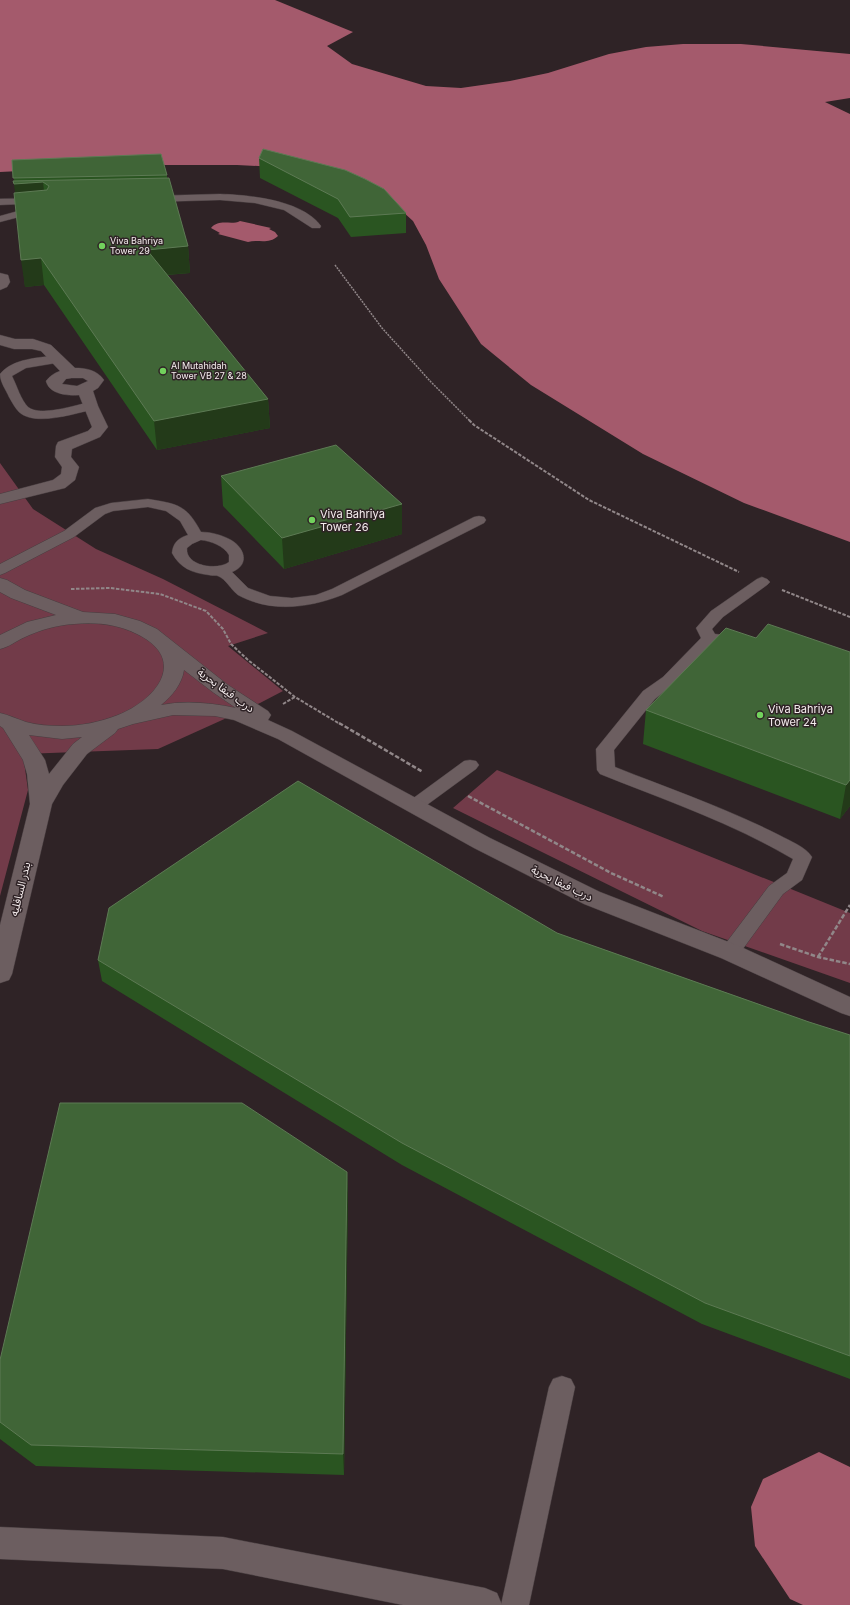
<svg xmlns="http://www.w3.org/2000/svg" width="850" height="1605" viewBox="0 0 850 1605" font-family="Inter,'Noto Sans Arabic',sans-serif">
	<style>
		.green { fill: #723b49 }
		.water { fill: #a45a6c }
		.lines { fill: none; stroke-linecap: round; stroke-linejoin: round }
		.lane-casing { stroke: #483e40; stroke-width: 1 }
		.street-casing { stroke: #483e40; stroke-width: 1 }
		.path-far2 { stroke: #918789; stroke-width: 1.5; stroke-dasharray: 2 1; stroke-linecap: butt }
		.path-far1 { stroke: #918789; stroke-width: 2; stroke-dasharray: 3.5 1.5; stroke-linecap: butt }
		.path { stroke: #918789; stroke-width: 2.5; stroke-dasharray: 4.5 2; stroke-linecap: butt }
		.lane { fill: #6c5e60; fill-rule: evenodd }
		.street { fill: #6c5e60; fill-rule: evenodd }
		.wall { fill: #2a5521 }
		.shaded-wall { fill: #233a19 }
		.building { fill: #406537; stroke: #5d7a54 }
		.poi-dot { fill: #72d25d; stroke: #2f2326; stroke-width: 1.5 }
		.labels { text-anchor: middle; stroke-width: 3; stroke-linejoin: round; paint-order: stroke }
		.far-poi-label { font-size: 9px; fill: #f6eeef; stroke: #2f2326; text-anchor: start }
		.poi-label { font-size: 11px; fill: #f6eeef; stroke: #2f2326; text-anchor: start }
		.street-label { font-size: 11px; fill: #f6eeef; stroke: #2f2326 }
	</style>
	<rect width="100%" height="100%" fill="#2f2326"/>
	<path class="green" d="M0 463 33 509 96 549 163 579 268 633 228 646 283 691 260 703 158 749 23 754 28 790 0 896Z
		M497 770 850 913V983L702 931 453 808Z"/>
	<path class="water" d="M0 0H275L353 32 327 46 352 64 426 86 461 88 510 81 548 73 609 54 646 47 683 44H741L850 54V98L825 102 850 114V542L744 503 643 454 531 385 481 344 439 279 426 245 413 221 391 201 277 167 237 165H140L0 172Z
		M240 221 271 228 269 229 275 232 278 236C268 245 258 239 248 242L218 234 220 233 211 228C220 218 231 226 240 221Z
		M819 1452 850 1467V1605H803L790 1599 755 1546 751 1507 763 1479Z"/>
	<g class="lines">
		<g class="lane-casing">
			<path id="lane" d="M220 194C250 195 302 200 321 226L320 228H312L284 210 255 203 220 200 151 202 146 199 151 196Z
				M39 198 44 201 43 203 0 205V199Z
				M40 209 45 212 44 214 19 217 0 222V216L18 211Z
				M0 273 8 275 10 282 7 287 0 290Z
				M58 355 62 356 64 359 62 362 26 368 12 376C17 386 21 400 28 407 40 417 76 405 90 402L95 403 97 406 95 409C76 413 35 427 19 412 15 408 12 402 9 397 6 390 0 382 0 374 13 358 39 358 58 355Z
				M148 499C177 504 186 504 201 532 211 532 222 535 231 540 245 548 250 565 232 572L248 588 270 596 292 598 316 595 332 589 474 517 479 516 484 517 486 520 484 523 342 595C309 608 271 613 238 595 231 590 226 579 218 576 216 575 212 576 209 575 192 573 180 568 172 553 173 543 178 538 188 535L180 521 166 511 148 507 113 511 105 514 74 537 5 573 0 575V564L64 531 95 508 111 503ZM201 540C211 541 224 546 229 555V562C217 571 185 566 187 548L192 544Z
				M762 577 767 579 770 582 767 585 723 617 712 629 715 634 744 637 746 640 744 643 738 645 713 644 675 683 655 699 614 750 615 767C670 789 726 808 779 835 790 841 806 847 812 857L802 880 783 894 737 957 730 959 723 957 720 952 723 947 769 886 787 873 793 859C732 823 665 800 600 774L597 770 596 749 643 691 663 677 701 638 696 628 711 611 757 579Z
				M470 760 476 761 479 765 476 769 420 810 414 812 408 810 405 806 408 802 464 761Z
				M562 1376 571 1379 575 1387 529 1605H501L549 1387 553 1379Z"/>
		</g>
		<g class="street-casing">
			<path id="street" d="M0 335 15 339H33L51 345 75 368C86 368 97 370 104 380L98 388 93 391 98 406 108 427 100 437 72 449 71 457 79 467 75 480 65 488 0 504V494L53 480 61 474 62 467 55 457 56 446 58 442 88 431 92 427 79 395C67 396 49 394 46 381 50 376 54 373 60 371L41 351 32 349H14L0 345ZM72 378H83L88 381 77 386 62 384 66 379Z
				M0 578 7 580 25 590 83 612 115 614 140 621 157 629 228 685 268 711 271 715 268 720 292 731 490 838 600 892 739 946 850 997V1016L841 1013 721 958 584 904 474 848 278 739 234 720 215 716 173 715 133 724 118 729 115 733 87 754 63 785 52 804 12 974 9 980 0 983V925L30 804 27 774 23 760 3 728 0 726V713C9 715 17 719 26 722 37 725 50 726 62 726 81 726 100 722 118 715 158 699 188 659 137 634 117 624 96 622 74 624 57 625 40 630 25 637 16 641 9 647 0 649V635L27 622 56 615 11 598 0 592ZM184 670 214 693 236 708C212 703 186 700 161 705 172 696 182 684 184 670ZM29 735 62 739 82 737 73 744 49 774 45 760Z
				M0 1527 223 1537 485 1588 497 1593 502 1605H403L223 1569 0 1559Z"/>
		</g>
		<path class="path-far2" d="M335 265 382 328 431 382 470 421"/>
		<path class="path-far1" d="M469 420 474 425 589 500 739 572
			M71 589 110 588 160 594 206 611 223 629 231 644 248 660 295 697 340 724
			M782 590 850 617
			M283 704 295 697"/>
		<path class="path" d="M339 723 423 772
			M468 796 611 873 664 897
			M780 944 818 957 850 964
			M818 957 850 905"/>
		<use href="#lane" class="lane"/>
		<use href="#street" class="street"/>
	</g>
	<path class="wall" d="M259 158 406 213V233L351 237 338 218 260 178Z
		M12 160 167 175V178L188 246 190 273 167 275 268 399 270 428 157 450 44 285 25 287Z
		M221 476 402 534 284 569 223 506Z
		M756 638 850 652V806L840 819 643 744 646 710Z
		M557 933 809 1022 850 1035V1379L702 1324 402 1165 102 981 98 960Z
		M347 1172 348 1193 344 1475 36 1466 0 1439V1360Z"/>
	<path class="shaded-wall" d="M43 182 46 208 17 210 14 184Z
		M188 246 190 273 149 276 147 250Z
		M41 258 44 285 25 287 21 260Z
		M268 399 270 428 157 450 154 421Z
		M402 504V534L284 569 282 538Z
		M850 780V806L840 819 846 785Z
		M347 1172 348 1193 344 1475 343 1454Z"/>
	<path class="building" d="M263 149 345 170 365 179 384 189 406 213 350 217 338 199 259 158Z
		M161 154 167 175 13 178 12 160Z
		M169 178 188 246 147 250 268 399 154 421 41 258 21 260 14 193 47 190 49 186 43 182 14 184 13 181Z
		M336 445 402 504 282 538 221 476Z
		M768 624 850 652V780L846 785 646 710 726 628 756 638Z
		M298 781 557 933 809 1022 850 1035V1356L705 1303 402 1143 98 960 109 908Z
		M60 1103H242L347 1172 343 1454 31 1445 0 1422V1360Z"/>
	<g class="poi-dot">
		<circle cx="102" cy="246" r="4"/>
		<circle cx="163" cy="371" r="4"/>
		<circle cx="312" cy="520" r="4"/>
		<circle cx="760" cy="715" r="4"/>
	</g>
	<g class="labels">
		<g class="far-poi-label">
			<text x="110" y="244">Viva Bahriya<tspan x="110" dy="10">Tower 29</tspan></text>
			<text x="171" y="369">Al Mutahidah<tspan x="171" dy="10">Tower VB 27 &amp; 28</tspan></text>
		</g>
		<g class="poi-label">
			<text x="320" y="518">Viva Bahriya<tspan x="320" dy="13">Tower 26</tspan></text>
			<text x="768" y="713">Viva Bahriya<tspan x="768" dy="13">Tower 24</tspan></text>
		</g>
		<g class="street-label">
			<text transform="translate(226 690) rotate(36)" y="4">درب فيفا بحرية</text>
			<text transform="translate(562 883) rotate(26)" y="4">درب فيفا بحرية</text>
			<text transform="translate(20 889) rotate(-76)" y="4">بندر السافليه</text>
		</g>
	</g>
</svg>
